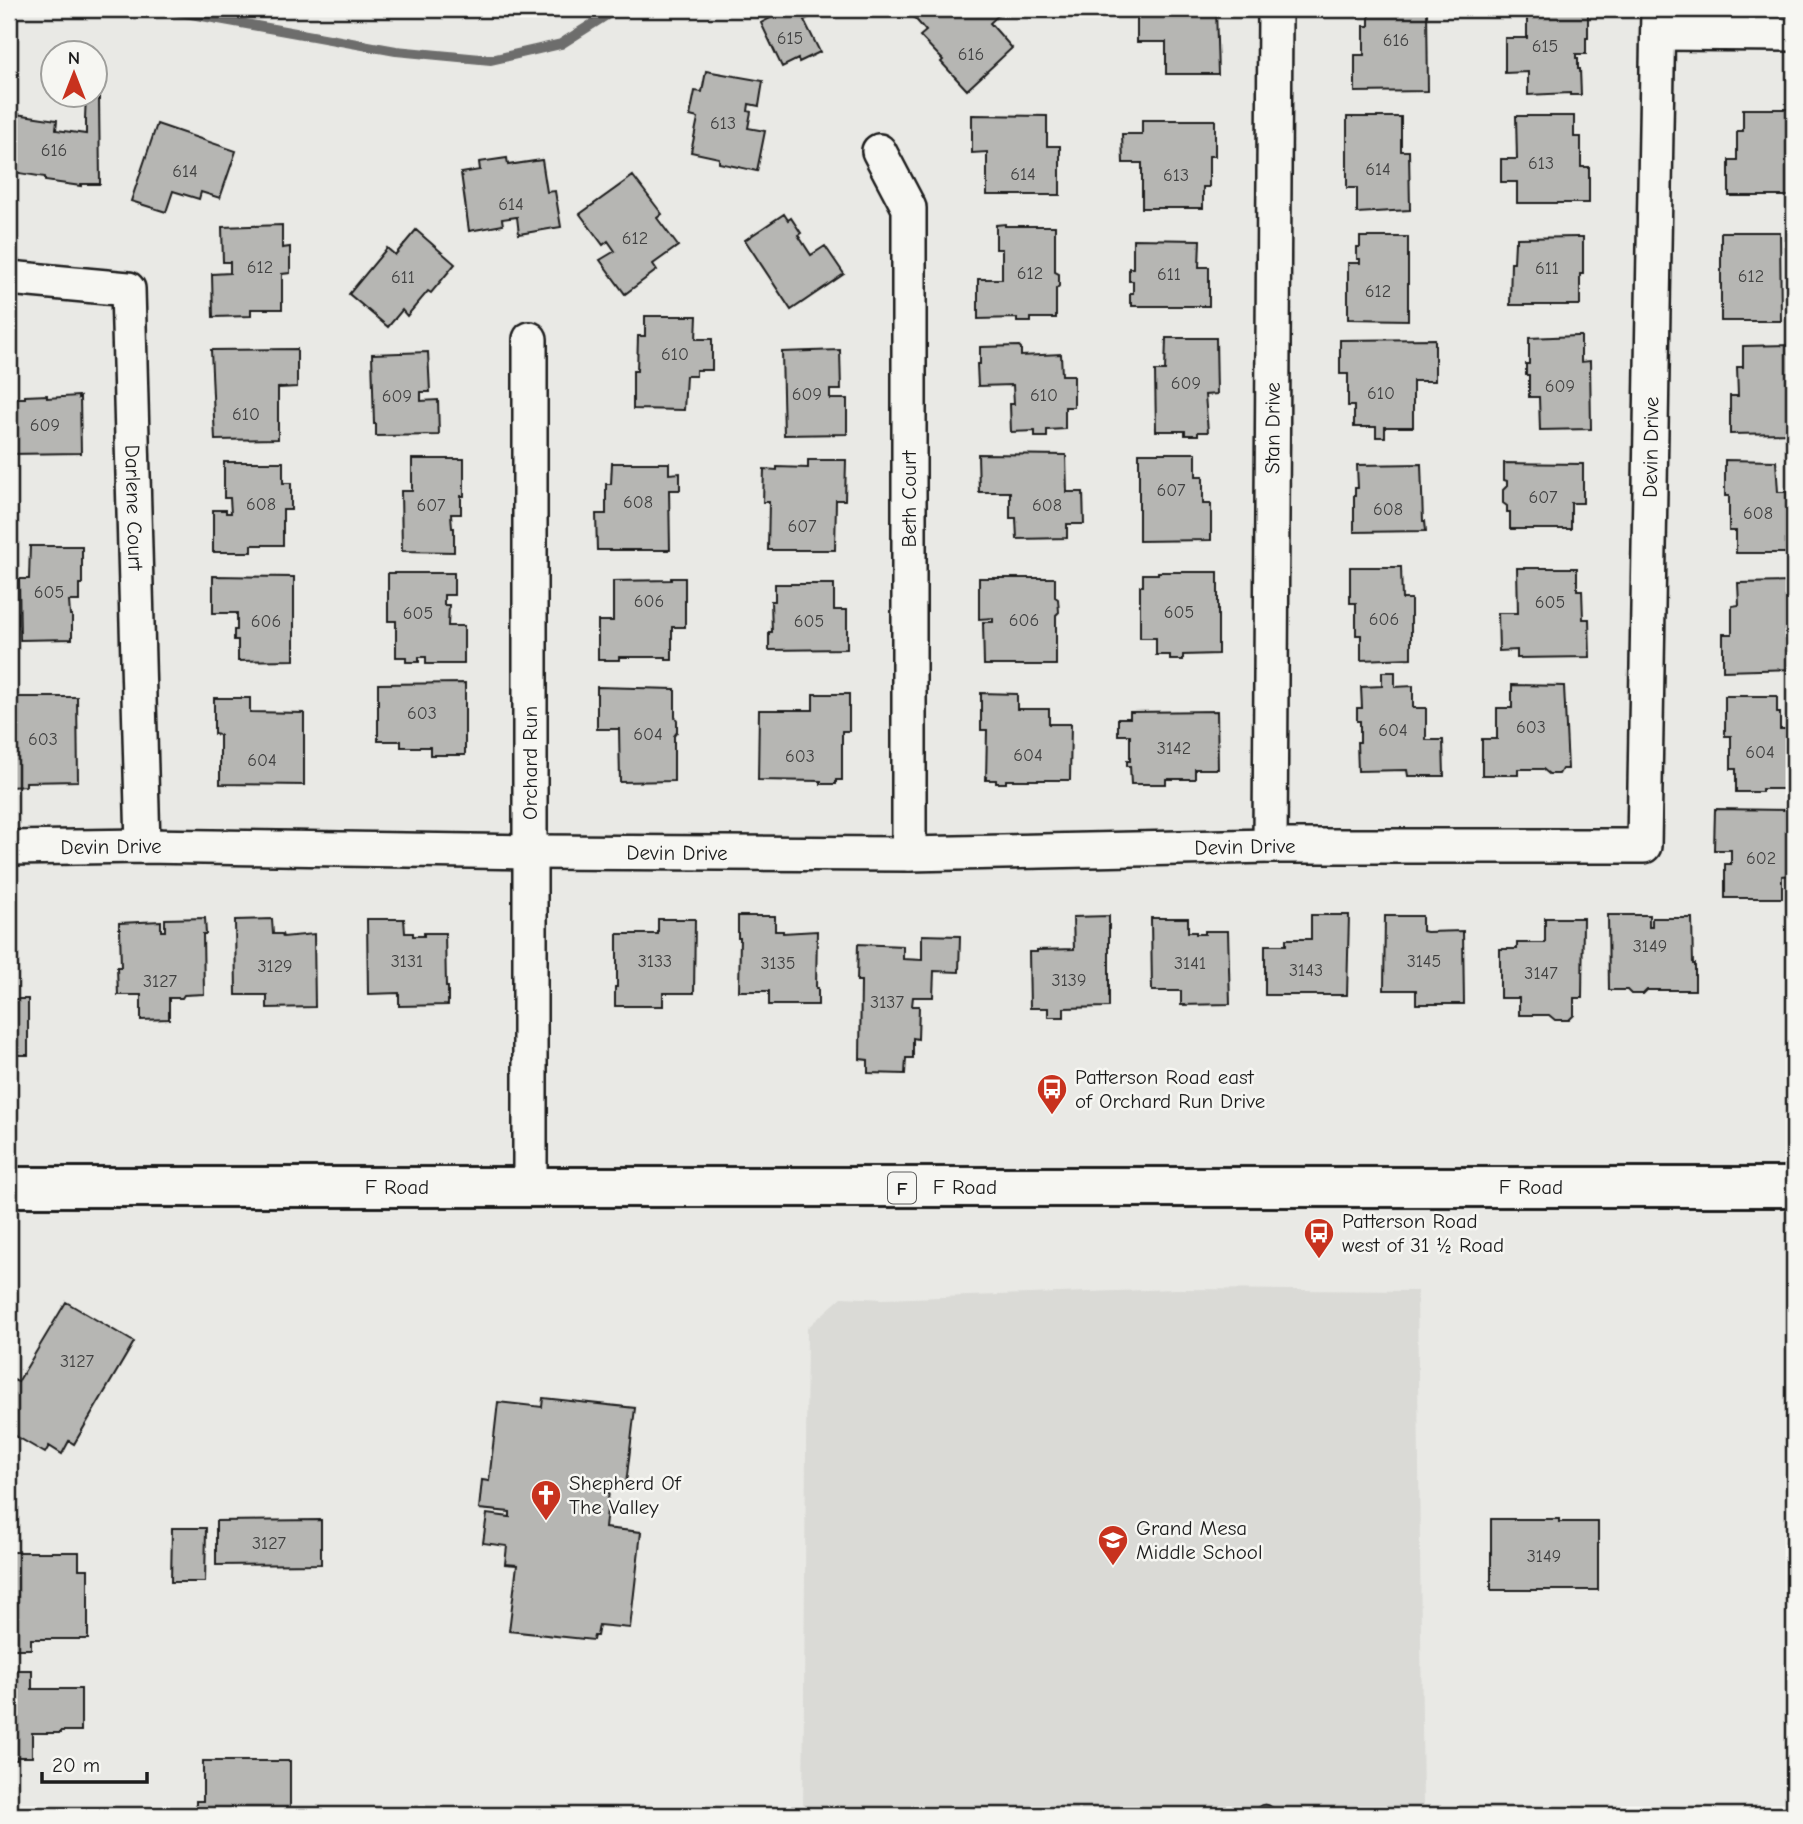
<svg xmlns="http://www.w3.org/2000/svg" width="1803" height="1824" viewBox="0 0 1803 1824" font-family="'Comic Neue',sans-serif">
	<style>
		.built { fill: #dadad6 }
		.lines { fill: none; stroke-linecap: round; stroke-linejoin: round }
		.stream { stroke: #6d6d6c; stroke-width: 10 }
		.building { fill: #b6b6b3; stroke: #1c1c1c; stroke-width: 2 }
		.service-casing { stroke: #1c1c1c; stroke-width: 21 }
		.minor-casing { stroke: #1c1c1c; stroke-width: 38 }
		.primary-casing { stroke: #1c1c1c; stroke-width: 44 }
		.service { stroke: #f6f6f2; stroke-width: 16 }
		.minor { stroke: #f6f6f2; stroke-width: 33 }
		.primary { stroke: #f6f6f2; stroke-width: 38 }
		.labels { text-anchor: middle; stroke-width: 5; stroke-linejoin: round; paint-order: stroke }
		.number-label { font-size: 18px; fill: #424242 }
		.shield { fill: #f6f6f2; stroke: #5d5d5c; stroke-width: 2 }
		.shield-label { font-size: 19px; font-weight: bold; fill: #1c1c1c }
		.street-label { font-size: 21px; fill: #1c1c1c; stroke: #f6f6f2 }
		.poi-label { font-size: 21px; fill: #1c1c1c; stroke: #f6f6f2; text-anchor: start }
	</style>
	<rect width="100%" height="100%" fill="#e9e9e5"/>
	<filter id="ink" filterUnits="userSpaceOnUse"><feTurbulence type="fractalNoise" baseFrequency=".0143" numOctaves="2"/><feDisplacementMap in="SourceGraphic" scale="14" xChannelSelector="R" yChannelSelector="G"/><feConvolveMatrix kernelMatrix="1 2 1 2 8 2 1 2 1" color-interpolation-filters="sRGB"/></filter>
	<g filter="url(#ink)">
		<path class="built" d="M1175 1289 1417 1291 1423 1806 1794 1811V1815H803L807 1328 842 1297 883 1299Z"/>
		<g class="lines">
			<path class="stream" d="M163 9 396 51 491 60 561 44 616 9"/>
		</g>
		<path class="building" d="M765 9H836L822 16 820 12 804 20 820 52 799 62 798 59 782 67 761 23 770 18Z
			M918 9H1005L990 23 1012 48 967 90 941 62 943 60 920 36 926 31 912 15Z
			M1137 9H1216L1218 74H1166V42H1137Z
			M1369 9H1427L1428 91 1355 92V55H1364V26H1369Z
			M1527 9H1588V38H1586V54H1576V58H1578V69H1580L1581 95H1570V93L1528 95V72L1505 73V38H1527Z
			M706 71 763 81 759 106 749 104 748 111 751 112 748 128 765 131 757 171 719 163V158L691 152 698 118 690 116 695 91 702 92Z
			M86 94H93V97H99L100 184H81V186L45 181V177L13 172V167L9 166V113L57 120 56 130 86 134V119H85Z
			M1743 109H1794V196H1729V160H1737V131H1743Z
			M972 115 1047 116V146H1060V195H987V152L972 153Z
			M1516 116H1574V137H1581V167H1589V203H1517V182H1501V159H1517Z
			M1347 117H1401V151H1409L1410 210 1357 213V188H1347Z
			M1142 120H1215V156H1209V187H1203V208H1142V163H1123L1122 134H1142Z
			M157 124 236 151 220 198 201 192 199 199 173 191 166 212 131 201Z
			M507 158 508 165 542 160 547 192 555 191 561 227 519 234 517 217 502 219 503 225 469 231 461 173 480 170 479 162Z
			M633 176 662 214 657 218 678 246 653 264 657 270 625 294 600 260 615 251 608 241 603 245 580 214Z
			M784 214 788 220 791 218 801 233 798 235 811 255 825 246 844 274 791 310 745 240Z
			M1005 224V226H1055V272L1059 274V286L1056 289V318H1031V322H1017V318L978 319V279H1002V249H996V225Z
			M282 225V248L290 247V273L282 274V309H251V316L213 317 212 274 230 273V262H223L222 227Z
			M416 230 455 264 431 293 428 291 407 316 402 310 388 327 349 294 387 248 395 255Z
			M1721 232H1780L1781 321H1721Z
			M1360 237H1408V320L1348 319V263H1360V259H1357V247H1360Z
			M1578 237H1583V274H1580V305H1510L1511 262H1514L1515 242H1517V238Z
			M1133 239 1200 240 1199 267H1209V306H1132V303H1130V293H1133V281H1129V268H1133Z
			M645 316H697L696 339H712V370H696V376H686L684 410 633 409V371H637L638 336H645Z
			M1577 336H1581V362L1590 361 1591 429 1540 430 1539 397H1529V375H1526V364H1529V338Z
			M1166 338H1216L1217 394 1205 395 1208 432H1198V435H1185V431H1156L1155 371H1165Z
			M1435 339V381H1413V427H1385V437H1376V427H1354V406H1348V374H1340V340Z
			M1794 345V433L1730 434V396H1738L1737 367H1743V346Z
			M1019 346 1021 348V356L1061 354 1062 375H1074V407H1065V429L1047 430V437H1035V431L1011 432 1010 404H1014L1013 385 978 386 977 364H980V347Z
			M297 349V387L278 388V439L215 440 211 350Z
			M840 350 841 390H830V399H847V434L784 435 782 352Z
			M428 352 430 392H421V401L438 400 439 435 376 436V424H374L372 354Z
			M47 395V398L78 396V398L80 397 81 453 9 454V396H13V398H25V396Z
			M1139 453H1196V476H1203V504H1211V540L1139 541Z
			M978 454 1066 455 1067 492H1083L1084 524H1067V538L1017 539 1016 518H1010V492H979Z
			M412 459H464V496H461V514H451L452 528H454V552L402 551 401 491H412Z
			M808 460H846L845 500H836L835 550H768L769 502H763L764 469 777 470V467L808 468Z
			M1725 460 1776 461 1778 492H1787V553H1736V531H1729V496H1725Z
			M224 462H283V483H291V510H283V545H252V552H213V510H226V513H231L230 498H224Z
			M612 463H669V474L680 473V490H669L670 550H597L596 514H606V484H611Z
			M1504 463 1583 464V503H1571V529H1510V512H1507V506L1503 503V490L1507 486V481L1504 480Z
			M1421 464 1423 521H1425L1426 531 1354 532V496H1355V488H1358L1357 465Z
			M30 546H82V584H79V601H69L70 615H72V639L20 640 19 579H29Z
			M1350 567H1401L1402 599H1411V658L1361 660V635H1356V603H1350Z
			M1517 568H1577V590H1582L1583 619H1589L1590 657 1517 658V650L1499 651 1498 613H1518Z
			M1158 572H1218V654L1183 655V660H1170V655H1156V638H1140V586H1143V574H1158Z
			M388 573H454V595H444V605H449L448 626H464V664H426V657H419V662H406V657H396V621H388Z
			M213 576 294 577V660L238 661V640H234V630H237V613H213Z
			M671 578H685V627H672V660H666V657H619V660H598V621H613V581L671 580Z
			M979 578H1055V597L1058 599 1059 612 1056 615V665H984L983 622H993V618L979 619Z
			M1794 582V669L1723 671V634H1732V606L1739 605 1738 583Z
			M775 584H834V610H847V649L769 650V632H772L771 601H775Z
			M1382 672H1395V687L1413 686V708H1426V740H1443L1444 776H1408L1407 770 1358 771 1357 742H1360V721H1357V708H1362L1361 687 1382 686Z
			M465 683V755H430V747H401V741H378V684Z
			M1512 685 1564 686 1568 769H1562L1559 774H1549L1543 769H1518V775H1482V739H1497V708H1512Z
			M597 687 675 689V717L677 720V732L674 736V781L620 782 619 729H597Z
			M981 693 1017 694V709H1049V724H1071L1070 780H1006V783H996V780H986L987 730H981Z
			M813 694H849V731H842V780H836V784H821V781L758 780 759 710H813Z
			M1725 696H1777V713H1780V729H1789V789H1762V792H1736V769H1731V736H1725Z
			M9 697H77L78 781 26 782V786L9 787Z
			M214 698H250V712L304 713V785L220 784V735L214 734Z
			M1217 711 1218 769H1195V779H1166V784H1131L1130 766H1127V761H1130V735H1118V718H1130V712Z
			M1715 809 1794 810V852H1791V875L1782 876V898H1725V864H1731V850H1714Z
			M1311 915H1349L1347 995H1265V945H1286V939H1311Z
			M1608 915H1649V927H1652V918H1692L1693 964H1695V990H1647L1643 994H1631L1627 990H1609Z
			M738 916H775V931H783V933L817 931 816 988H818V1005H769V991H739L740 938H738Z
			M1109 916V1007L1064 1008V1017H1048V1008H1030L1029 952H1037V950L1074 949 1073 917Z
			M1385 916H1422V931L1427 932 1463 931 1464 1004H1416V990H1384Z
			M205 918 206 934H203L204 994 184 995 182 998H169V1019L141 1020V995H118L117 967H121L120 929H119V923L161 921V931H165V919Z
			M1151 918H1188V932H1196V934H1205V931H1228L1230 1004 1181 1005V991H1152Z
			M1545 918H1583L1582 998H1574V1015L1569 1020H1555L1549 1015H1519V998H1500V949H1517V943H1545Z
			M272 919 273 934H282L283 937 314 934 315 1007 267 1008V995H236L235 920Z
			M367 919H404L405 933H413V936H424V933H445L446 987H448V1005L399 1006V993L368 994Z
			M658 919H695L694 993H663V1006H615V987H617V934H658Z
			M922 935 960 936 959 972 934 971 933 997H913L912 1006H919L918 1039 913 1038V1058H906L905 1074 868 1073V1060L860 1059 861 981H857L858 944 903 946V959L922 960Z
			M9 999H28V1055H9Z
			M66 1302 134 1342 74 1444 69 1441 62 1454 49 1446 45 1453 9 1432V1389L14 1380 18 1382Z
			M543 1398 635 1408 626 1484 610 1482 605 1528 641 1532 630 1628 599 1625 597 1636H594L593 1640 509 1631 517 1565 505 1564 507 1546 483 1543 487 1514 510 1517V1512L479 1509 482 1480 489 1481 498 1402 542 1407Z
			M1491 1519H1559V1522H1598V1590H1491Z
			M321 1520V1564L216 1565V1521Z
			M172 1528H206L205 1582H171Z
			M9 1552H79V1569H88V1639H31V1649H9Z
			M9 1670H32V1689H81V1731H61V1733H32V1757H17V1760H9Z
			M203 1761H290V1815H196V1801H203Z"/>
		<g class="lines">
			<g class="service-casing">
				<path id="service" d="M1265 1814 1266 1815"/>
			</g>
			<g class="minor-casing">
				<g id="minor">
					<path d="M1658 33 1794 34"/>
					<path d="M879 151 909 208V854"/>
					<path id="s1" d="M9 278 128 289 143 846"/>
					<path d="M530 339V1188"/>
					<path id="s2" d="M1270 846 1275 9"/>
					<path id="s3" d="M9 848 143 846 530 852 909 854 1270 846H1644L1658 9"/>
				</g>
			</g>
			<g class="primary-casing">
				<g id="primary">
					<path id="s4" d="M9 1187H1794"/>
				</g>
			</g>
			<use href="#service" class="service"/>
			<use href="#minor" class="minor"/>
			<use href="#primary" class="primary"/>
		</g>
	</g>
	<defs>
		<g id="bus-pin" transform="scale(1.575)"><path d="M0 17L-7.5 6A9.5 9.5 0 1 1 7.5 6Z" fill="#c8321e" stroke="#f6f6f2"/><path d="M-5-6H5V4H4V6H2V4H-2V6H-4V4H-5ZM-3.5-4V0h7V-4ZM-3.5 1.2v1.5H-2V1.2ZM2 1.2v1.5H3.5V1.2Z" fill="#fff"/></g>
		<g id="church-pin" transform="scale(1.575)"><path d="M0 17L-7.5 6A9.5 9.5 0 1 1 7.5 6Z" fill="#c8321e" stroke="#f6f6f2"/><path d="M-1.2-6h2.4v3.5h3.3v2.4h-3.3V6h-2.4V-.1h-3.3v-2.4h3.3Z" fill="#fff"/></g>
		<g id="school-pin" transform="scale(1.575)"><path d="M0 17L-7.5 6A9.5 9.5 0 1 1 7.5 6Z" fill="#c8321e" stroke="#f6f6f2"/><path d="M0-5L7-2L0 1L-7-2ZM-4 1L0 2.5L4 1V4Q0 6-4 4Z" fill="#fff"/></g>
	</defs>
	<g fill-rule="evenodd">
		<use href="#bus-pin" x="1052" y="1089"/>
		<use href="#bus-pin" x="1319" y="1233"/>
		<use href="#church-pin" x="546" y="1495"/>
		<use href="#school-pin" x="1113" y="1540"/>
	</g>
	<g class="labels">
		<g class="number-label">
			<text x="790" y="44">615</text>
			<text x="1396" y="46">616</text>
			<text x="1545" y="52">615</text>
			<text x="971" y="60">616</text>
			<text x="723" y="129">613</text>
			<text x="54" y="156">616</text>
			<text x="1541" y="169">613</text>
			<text x="1378" y="175">614</text>
			<text x="185" y="177">614</text>
			<text x="1023" y="180">614</text>
			<text x="1176" y="181">613</text>
			<text x="511" y="210">614</text>
			<text x="635" y="244">612</text>
			<text x="260" y="273">612</text>
			<text x="1547" y="274">611</text>
			<text x="1030" y="279">612</text>
			<text x="1169" y="280">611</text>
			<text x="1751" y="282">612</text>
			<text x="403" y="283">611</text>
			<text x="1378" y="297">612</text>
			<text x="675" y="360">610</text>
			<text x="1186" y="389">609</text>
			<text x="1560" y="392">609</text>
			<text x="1381" y="399">610</text>
			<text x="807" y="400">609</text>
			<text x="1044" y="401">610</text>
			<text x="397" y="402">609</text>
			<text x="246" y="420">610</text>
			<text x="45" y="431">609</text>
			<text x="1171" y="496">607</text>
			<text x="1543" y="503">607</text>
			<text x="638" y="508">608</text>
			<text x="261" y="510">608</text>
			<text x="431" y="511">607</text>
			<text x="1047" y="511">608</text>
			<text x="1388" y="515">608</text>
			<text x="1758" y="519">608</text>
			<text x="802" y="532">607</text>
			<text x="49" y="598">605</text>
			<text x="649" y="607">606</text>
			<text x="1550" y="608">605</text>
			<text x="1179" y="618">605</text>
			<text x="418" y="619">605</text>
			<text x="1384" y="625">606</text>
			<text x="1024" y="626">606</text>
			<text x="266" y="627">606</text>
			<text x="809" y="627">605</text>
			<text x="422" y="719">603</text>
			<text x="1531" y="733">603</text>
			<text x="1393" y="736">604</text>
			<text x="648" y="740">604</text>
			<text x="43" y="745">603</text>
			<text x="1174" y="754">3142</text>
			<text x="1760" y="758">604</text>
			<text x="1028" y="761">604</text>
			<text x="800" y="762">603</text>
			<text x="262" y="766">604</text>
			<text x="1761" y="864">602</text>
			<text x="1650" y="952">3149</text>
			<text x="407" y="967">3131</text>
			<text x="655" y="967">3133</text>
			<text x="1424" y="967">3145</text>
			<text x="778" y="969">3135</text>
			<text x="1190" y="969">3141</text>
			<text x="275" y="972">3129</text>
			<text x="1306" y="976">3143</text>
			<text x="1541" y="979">3147</text>
			<text x="1069" y="986">3139</text>
			<text x="160" y="987">3127</text>
			<text x="887" y="1008">3137</text>
			<text x="77" y="1367">3127</text>
			<text x="269" y="1549">3127</text>
			<text x="1544" y="1562">3149</text>
		</g>
		<rect class="shield" x="888" y="1172.5" width="28" height="31" rx="5"/>
		<g class="shield-label">
			<text x="902" y="1195">F</text>
		</g>
		<g class="street-label">
			<text dy="7" stroke="none"><textPath href="#s2" startOffset="418">Stan Drive</textPath></text>
			<text dy="7" stroke="none"><textPath href="#s3" startOffset="2034">Devin Drive</textPath></text>
			<text transform="translate(909 499) rotate(-90)" y="7">Beth Court</text>
			<text dy="7" stroke="none"><textPath href="#s1" startOffset="338">Darlene Court</textPath></text>
			<text transform="translate(530 763) rotate(-90)" y="7">Orchard Run</text>
			<text dy="7" stroke="none"><textPath href="#s3" startOffset="102">Devin Drive</textPath></text>
			<text dy="7" stroke="none"><textPath href="#s3" startOffset="1236">Devin Drive</textPath></text>
			<text dy="7" stroke="none"><textPath href="#s3" startOffset="668">Devin Drive</textPath></text>
			<text dy="7" stroke="none"><textPath href="#s4" startOffset="388">F Road</textPath></text>
			<text dy="7" stroke="none"><textPath href="#s4" startOffset="956">F Road</textPath></text>
			<text dy="7" stroke="none"><textPath href="#s4" startOffset="1522">F Road</textPath></text>
		</g>
		<g class="poi-label">
			<text x="1075" y="1084">Patterson Road east<tspan x="1075" dy="24">of Orchard Run Drive</tspan></text>
			<text x="1342" y="1228">Patterson Road<tspan x="1342" dy="24">west of 31 ½ Road</tspan></text>
			<text x="569" y="1490">Shepherd Of<tspan x="569" dy="24">The Valley</tspan></text>
			<text x="1136" y="1535">Grand Mesa<tspan x="1136" dy="24">Middle School</tspan></text>
		</g>
	</g>
	<rect width="1803" height="1824" fill="none" stroke="#f6f6f2" stroke-width="35"/>
	<rect x="18" y="18" width="1768" height="1789" fill="none" stroke="#1c1c1c" stroke-width="2.5" filter="url(#ink)"/>
	<g transform="translate(74 74)"><circle r="33" fill="#f6f6f2" stroke="#9f9f9c" stroke-width="2"/>
	<path d="M0-5L12 26L0 18L-12 26Z" fill="#c8321e"/>
	<text y="-10" font-size="19" font-weight="bold" text-anchor="middle" fill="#1c1c1c">N</text>
	</g>
	<path d="M42 1772v10h105v-10" fill="none" stroke="#1c1c1c" stroke-width="3.5"/>
	<text x="52" y="1772" font-size="21" fill="#1c1c1c" stroke="#f6f6f2" stroke-width="5" paint-order="stroke">20 m</text>
</svg>
